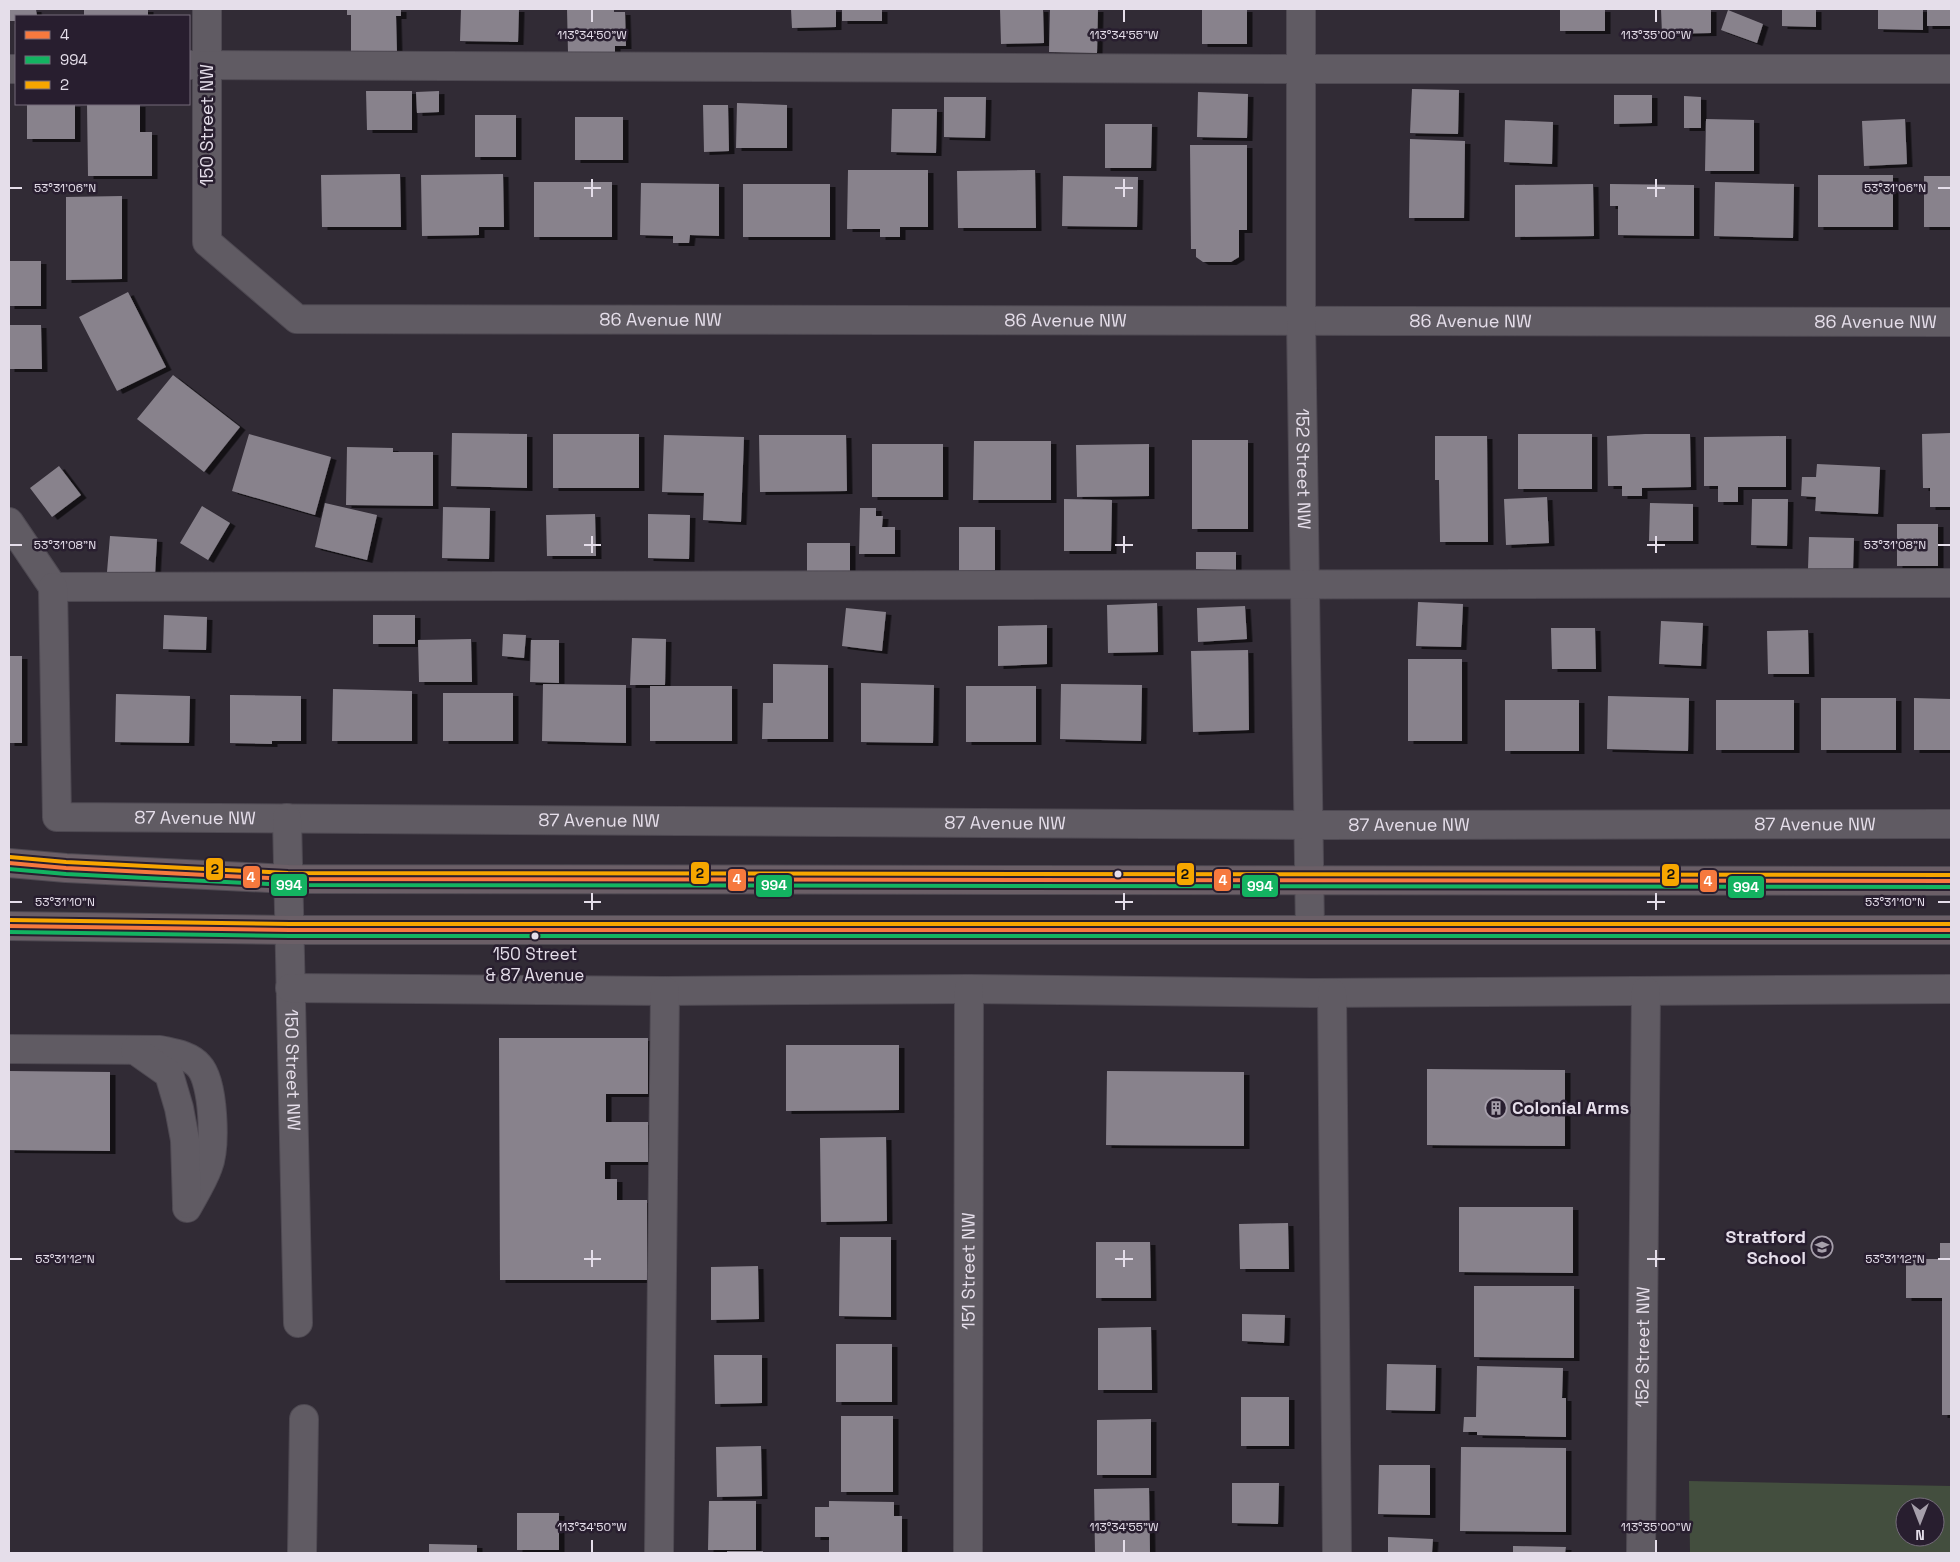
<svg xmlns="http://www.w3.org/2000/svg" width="1960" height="1562" viewBox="0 0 1960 1562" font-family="'Space Grotesk',sans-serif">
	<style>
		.green { fill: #434e3e; fill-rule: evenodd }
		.building { fill: #88828c; filter: url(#shadow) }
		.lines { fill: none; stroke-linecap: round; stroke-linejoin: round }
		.minor-casing { stroke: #4e4952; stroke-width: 30 }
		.major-casing { stroke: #4e4952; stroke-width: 30 }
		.minor { stroke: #605b63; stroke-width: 28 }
		.major { stroke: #6b5f67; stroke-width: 28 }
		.bus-1-casing { stroke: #281e2f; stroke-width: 8 }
		.bus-2-casing { stroke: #281e2f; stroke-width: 8 }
		.bus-3-casing { stroke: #281e2f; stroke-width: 8 }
		.bus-1 { stroke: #f6793e; stroke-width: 4 }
		.bus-2 { stroke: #13b361; stroke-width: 4 }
		.bus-3 { stroke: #f7a600; stroke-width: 4 }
		.ticks { fill: none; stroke: #e5deea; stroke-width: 2 }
		.bus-dot { fill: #e5deea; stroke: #281e2f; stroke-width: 2 }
		.labels { text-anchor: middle; stroke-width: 5; stroke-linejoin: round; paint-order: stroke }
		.bus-label { font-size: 17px; fill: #e5deea; stroke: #281e2f }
		.street-label { font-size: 18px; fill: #e5deea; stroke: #281e2f }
		.poi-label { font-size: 18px; font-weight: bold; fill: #e5deea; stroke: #281e2f; text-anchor: start }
		.ticks-label { font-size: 12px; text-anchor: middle; fill: #e5deea; stroke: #281e2f; stroke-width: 5; stroke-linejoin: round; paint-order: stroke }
		.line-badge { stroke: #281e2f; stroke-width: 2 }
		.badge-label { font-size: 14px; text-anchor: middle; font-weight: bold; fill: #fff }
		.pale-badge-label { font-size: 14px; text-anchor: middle; font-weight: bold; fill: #111 }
	</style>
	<defs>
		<filter id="shadow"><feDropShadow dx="5.5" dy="3" stdDeviation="0" flood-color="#0009"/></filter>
	</defs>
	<rect width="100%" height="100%" fill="#312b35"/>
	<path class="green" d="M1689 1481 1951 1486V1553H1690ZM1905 1507H1935V1537H1905Z"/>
	<path class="building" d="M9 9H36L37 16H16V21H9Z
		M84 9H148V16H84Z
		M347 9H401V16H396L397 53 351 54V15H347Z
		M461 9H519L518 42 460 41Z
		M567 9H614V12H625L626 46H615V52L568 53Z
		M791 9H836V27L792 28Z
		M842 9H882V21H842Z
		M1000 9H1043L1044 43 1001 44Z
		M1050 9H1098L1097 53 1049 52Z
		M1202 9H1247V44H1202Z
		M1560 9H1605V31H1560Z
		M1661 9H1711V33L1662 34Z
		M1782 9H1816V27L1782 26Z
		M1878 9H1923V30L1878 29Z
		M1927 9H1951V26H1927Z
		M1728 10 1763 24 1757 43 1721 30Z
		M1412 89 1459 90 1458 134 1410 133Z
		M366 91H412V130H367Z
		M439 91V112L417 113 416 92Z
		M1198 92 1248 94 1247 138 1197 137Z
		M1614 95H1652V123L1614 124Z
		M1684 96 1701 97V128H1684Z
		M944 97H986L985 138 944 137Z
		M737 103 787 105V148H736Z
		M27 104H75V139H27Z
		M87 104H140V132H152V176H88Z
		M703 105H728L729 151 704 152Z
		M892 109H937L936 153 891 152Z
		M475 115H516V157H475Z
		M575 117H623V160H575Z
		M1706 119 1754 120V171H1705Z
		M1905 119 1907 164 1864 166 1862 121Z
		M1505 120 1553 122 1552 164 1504 162Z
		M1105 124H1152L1151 168H1105Z
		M1410 139 1465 141 1464 218H1409Z
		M1190 145H1247V230H1239V257L1231 262H1203L1196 257V249H1191Z
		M848 170H928V227H900V237H880V229H847Z
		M1035 170 1036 228H958L957 171Z
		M400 174 401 227H322L321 175Z
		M503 174 504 227H479V235L422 236 421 175Z
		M1818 175H1893V227H1818Z
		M1063 176 1138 177 1137 227 1062 226Z
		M1924 176H1951V227H1924Z
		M534 182H612V237H534Z
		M1715 182 1794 184 1793 238 1714 236Z
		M641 183 719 184V236L690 235 689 243H673V236L640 235Z
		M743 184H830V237H743Z
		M1593 184 1594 236 1515 237V185Z
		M1610 184 1694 185V236L1618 235V206H1610Z
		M122 196V279L66 280V197Z
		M9 261H41V306H9Z
		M128 292 166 367 117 391 79 317Z
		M9 325H41L42 369H9Z
		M173 375 240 427 204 472 137 419Z
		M452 433 527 434V488L451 486Z
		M1951 433V507H1930V488H1923L1922 434Z
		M249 434 331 457 315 515 232 491Z
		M553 434H639V488H553Z
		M1518 434H1592V489H1518Z
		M1645 434H1690L1691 487 1642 488V496H1622V486H1608L1607 436Z
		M664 435 744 437 741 522 703 520 704 493 662 492Z
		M759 435H846L847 491 760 492Z
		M1435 436H1487L1488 542H1440L1439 480H1435Z
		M1786 436V487H1738V502H1718V486H1704V437Z
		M1192 440H1248V529H1192Z
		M974 441H1051V500H973Z
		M872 444H943V497H872Z
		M1149 444V496L1077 497 1076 445Z
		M347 447 393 448V452H433V506L346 505Z
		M1817 464 1880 467 1878 514 1815 511 1816 497 1801 496 1802 477H1816Z
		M59 466 81 495 52 517 30 488Z
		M1547 497 1549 543 1506 545 1504 499Z
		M1064 499 1112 500 1111 551H1064Z
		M1752 499H1788L1787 546 1751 545Z
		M325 503 377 515 367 560 315 547Z
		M1650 503 1693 504V541H1649Z
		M202 506 230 523 208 560 180 543Z
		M443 507 490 508 489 559 442 558Z
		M860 508H876V516H883L882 527H895V554H859Z
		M595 514 596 556H547L546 515Z
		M648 514 690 515 689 559 648 558Z
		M1897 524H1938V566H1897Z
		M959 527H995V573H959Z
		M110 536 157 539 155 575 107 572Z
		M1809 537 1854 538 1853 570 1808 569Z
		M807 543H850V580L807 581Z
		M1196 552H1236V570L1196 569Z
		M1418 602 1463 604 1461 647 1416 646Z
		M1157 603 1158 652 1108 653 1107 605Z
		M1245 606 1247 639 1198 642 1197 608Z
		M846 608 886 612 882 651 842 646Z
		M164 615 207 617 206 650 163 649Z
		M373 615H415V644H373Z
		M1661 621 1703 623 1701 666 1659 664Z
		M1047 625V664L998 666V626Z
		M1551 628H1595L1596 669H1552Z
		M1808 630 1809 674H1768L1767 631Z
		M503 634 526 635 524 658 502 656Z
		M632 638 666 639 665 685H630Z
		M471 639 472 682H419L418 640Z
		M531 640H559V683L530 682Z
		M1248 650 1249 730 1193 732 1191 651Z
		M9 656H22V743H9Z
		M1408 659H1462V741H1408Z
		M773 664 828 665V739H762L763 703H773Z
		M861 683 934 685 933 743 861 742Z
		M543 684 626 685V743L542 741Z
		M1061 684 1142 685 1141 741 1060 739Z
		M650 686H732V741H650Z
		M966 686H1036V742H966Z
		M333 689 412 691V741H332Z
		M443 693H513V741H443Z
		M116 694 190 696 189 743 115 742Z
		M230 695 301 696V741H272V744L230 743Z
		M1608 696 1689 698 1688 751 1607 749Z
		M1821 698H1896V750H1821Z
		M1914 698 1951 699V750H1914Z
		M1505 700H1579V751H1505Z
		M1716 700H1794V750H1716Z
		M499 1038H648V1094H606V1122H648V1162H605V1179H617V1200H647V1280H500Z
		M786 1045H899V1110L786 1111Z
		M1427 1069 1565 1070V1146L1427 1145Z
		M9 1071 110 1072V1151L9 1150Z
		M1107 1071 1244 1072V1146L1106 1145Z
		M886 1137 887 1221 821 1222 820 1138Z
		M1459 1207H1573V1273L1459 1272Z
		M1288 1223 1289 1269H1240L1239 1224Z
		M840 1237H891V1317L839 1316Z
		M1096 1242H1150L1151 1298H1096Z
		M1940 1243H1951V1415H1942V1298H1906V1259H1940Z
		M758 1266 759 1319 711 1320V1267Z
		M1474 1286H1574V1358L1474 1357Z
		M1242 1314 1285 1315 1284 1343 1242 1341Z
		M1151 1327 1152 1390H1098V1328Z
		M836 1344H892V1402H836Z
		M714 1355H762V1403L715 1404Z
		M1387 1364 1436 1365 1435 1411 1386 1410Z
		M1477 1366 1563 1368 1562 1398H1566V1437L1477 1435V1432H1463L1464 1417H1476Z
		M1241 1397H1289V1446H1241Z
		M841 1416H893V1492H841Z
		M1151 1419V1475H1097V1420Z
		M761 1446 762 1496 717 1497 716 1447Z
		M1461 1447 1566 1448V1532L1460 1531Z
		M1379 1465H1430V1515L1378 1514Z
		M1232 1483H1279L1278 1524 1232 1523Z
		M1149 1488 1150 1553H1095L1094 1489Z
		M709 1501H756V1550H708Z
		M829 1501 894 1502V1516H902V1553H829V1537H815V1507H829Z
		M517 1513H559V1550H517Z
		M1388 1537 1433 1539 1432 1553H1388Z
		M429 1544 477 1545V1553H429Z
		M1513 1546 1566 1547 1565 1553H1513Z
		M727 1551H763V1553H727Z"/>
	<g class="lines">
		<g class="minor-casing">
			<g id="minor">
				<path id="s1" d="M207 9V242L297 319 1951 322"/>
				<path id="s2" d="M1301 9V321L1310 930"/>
				<path d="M190 65 1301 69H1951"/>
				<path d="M9 69H16"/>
				<path d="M9 522 53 587 1951 583"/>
				<path id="s3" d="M53 587 57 817 1308 825 1951 824"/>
				<path id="s4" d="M287 818 298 1323"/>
				<path d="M290 988 665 991 969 989 1312 993 1951 989"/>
				<path d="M1332 993 1337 1553"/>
				<path d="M9 1049 160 1050C173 1053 190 1055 199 1066 214 1082 216 1147 208 1167 203 1181 194 1195 187 1208"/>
				<path d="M135 1050 169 1074 179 1108 185 1140 187 1204"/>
				<path d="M302 1553 304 1419"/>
				<path d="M659 1553 665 991"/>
				<path id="s5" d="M968 1553 969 989"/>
				<path id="s6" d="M1641 1553 1646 991"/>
			</g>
		</g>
		<g class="major-casing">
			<path id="major" d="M9 863 66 868 288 879 1951 881
				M9 926 290 930H1951"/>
		</g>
		<use href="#minor" class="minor"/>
		<use href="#major" class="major"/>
		<g class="bus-1-casing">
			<path id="bus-1" d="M9 863 66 868 288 879 1951 881
				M9 926 290 930H1951"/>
		</g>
		<g class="bus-2-casing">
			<path id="bus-2" d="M9 869 66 874 288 885 1951 887
				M9 932 290 936H1951"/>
		</g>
		<g class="bus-3-casing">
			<path id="bus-3" d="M10 857 66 862 288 873 1951 875
				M9 920 290 924H1951"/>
		</g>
		<use href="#bus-1" class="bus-1"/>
		<use href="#bus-2" class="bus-2"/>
		<use href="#bus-3" class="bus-3"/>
	</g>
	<path class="ticks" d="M592 10V22M1124 10V22M1656 10V22M592 179V197M1124 179V197M1656 179V197M10 188H22M584 188H601M1115 188H1133M1647 188H1665M1938 188H1950M592 536V553M1124 536V553M1656 536V553M10 545H22M584 545H601M1115 545H1133M1647 545H1665M1938 545H1950M592 893V910M1124 893V910M1656 893V910M10 902H22M584 902H601M1115 902H1133M1647 902H1665M1938 902H1950M592 1250V1267M1124 1250V1267M1656 1250V1267M10 1259H22M584 1259H601M1115 1259H1133M1647 1259H1665M1938 1259H1950M592 1540V1552M1124 1540V1552M1656 1540V1552"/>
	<defs>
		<g id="building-ring" transform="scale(1.125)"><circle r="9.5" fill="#281e2f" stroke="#a69fab" stroke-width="1.5"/><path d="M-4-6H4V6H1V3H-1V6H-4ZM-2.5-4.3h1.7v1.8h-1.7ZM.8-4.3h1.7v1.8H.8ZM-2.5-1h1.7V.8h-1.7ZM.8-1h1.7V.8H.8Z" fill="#a69fab"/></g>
		<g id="school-ring" transform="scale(1.125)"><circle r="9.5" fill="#281e2f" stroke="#a69fab" stroke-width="1.5"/><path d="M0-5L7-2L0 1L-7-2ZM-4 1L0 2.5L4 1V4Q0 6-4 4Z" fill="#a69fab"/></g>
	</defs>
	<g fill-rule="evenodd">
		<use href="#building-ring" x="1496" y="1108"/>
		<use href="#school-ring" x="1822" y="1247"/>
	</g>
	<g class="bus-dot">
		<circle cx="1118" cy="874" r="4.5"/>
		<circle cx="535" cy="936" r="4.5"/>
	</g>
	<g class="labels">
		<g class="bus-label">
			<text x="535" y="960">150 Street<tspan x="535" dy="21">&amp; 87 Avenue</tspan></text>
		</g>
		<g class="street-label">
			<text transform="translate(207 125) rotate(-90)" y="6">150 Street NW</text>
			<text dy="6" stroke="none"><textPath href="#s1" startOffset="715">86 Avenue NW</textPath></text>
			<text dy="6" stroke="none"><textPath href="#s1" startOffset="1120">86 Avenue NW</textPath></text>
			<text dy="6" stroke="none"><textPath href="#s1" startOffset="1525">86 Avenue NW</textPath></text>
			<text dy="6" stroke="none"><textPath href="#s1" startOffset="1930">86 Avenue NW</textPath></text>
			<text dy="6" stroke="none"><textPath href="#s2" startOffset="460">152 Street NW</textPath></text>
			<text dy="6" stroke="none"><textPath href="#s3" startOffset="368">87 Avenue NW</textPath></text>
			<text dy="6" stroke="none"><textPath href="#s3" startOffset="772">87 Avenue NW</textPath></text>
			<text dy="6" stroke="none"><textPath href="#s3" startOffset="1178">87 Avenue NW</textPath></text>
			<text dy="6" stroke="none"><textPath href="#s3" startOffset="1988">87 Avenue NW</textPath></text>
			<text dy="6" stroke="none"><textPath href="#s3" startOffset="1582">87 Avenue NW</textPath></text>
			<text dy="6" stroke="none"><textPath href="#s4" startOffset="252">150 Street NW</textPath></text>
			<text dy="6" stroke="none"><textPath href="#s5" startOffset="282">151 Street NW</textPath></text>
			<text dy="6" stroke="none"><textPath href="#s6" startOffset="206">152 Street NW</textPath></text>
		</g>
		<g class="poi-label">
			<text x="1512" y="1114">Colonial Arms</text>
			<text x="1806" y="1243" text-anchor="end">Stratford<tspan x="1806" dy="21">School</tspan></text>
		</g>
	</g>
	<g class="ticks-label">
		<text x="592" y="39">113°34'50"W</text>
		<text x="1124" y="39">113°34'55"W</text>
		<text x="1656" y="39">113°35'00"W</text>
		<text x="1895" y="192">53°31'06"N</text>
		<text x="65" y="192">53°31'06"N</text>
		<text x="1895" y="549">53°31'08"N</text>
		<text x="65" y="549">53°31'08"N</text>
		<text x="1895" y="906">53°31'10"N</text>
		<text x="65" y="906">53°31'10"N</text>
		<text x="1895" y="1263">53°31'12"N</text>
		<text x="65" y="1263">53°31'12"N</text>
		<text x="592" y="1531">113°34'50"W</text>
		<text x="1124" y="1531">113°34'55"W</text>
		<text x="1656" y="1531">113°35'00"W</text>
	</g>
	<g class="line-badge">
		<rect x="205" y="857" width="19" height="24" rx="5" fill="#f7a600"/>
		<rect x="690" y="861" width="20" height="24" rx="5" fill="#f7a600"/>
		<rect x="1176" y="862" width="19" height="24" rx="5" fill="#f7a600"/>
		<rect x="1661" y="863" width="19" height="24" rx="5" fill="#f7a600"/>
		<rect x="242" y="865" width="19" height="24" rx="5" fill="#f6793e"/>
		<rect x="727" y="868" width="20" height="24" rx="5" fill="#f6793e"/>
		<rect x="1213" y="868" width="19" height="24" rx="5" fill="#f6793e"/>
		<rect x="1699" y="869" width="19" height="24" rx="5" fill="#f6793e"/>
		<rect x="270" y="873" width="38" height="24" rx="5" fill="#13b361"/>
		<rect x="755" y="874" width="38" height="24" rx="5" fill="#13b361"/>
		<rect x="1241" y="874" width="38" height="24" rx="5" fill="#13b361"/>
		<rect x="1727" y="875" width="38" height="24" rx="5" fill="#13b361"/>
	</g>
	<g class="badge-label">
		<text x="251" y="882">4</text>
		<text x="737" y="884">4</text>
		<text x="1223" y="885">4</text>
		<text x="1708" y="886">4</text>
		<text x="289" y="890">994</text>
		<text x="774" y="890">994</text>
		<text x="1260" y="891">994</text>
		<text x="1746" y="892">994</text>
	</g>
	<g class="pale-badge-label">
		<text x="215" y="874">2</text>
		<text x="700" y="878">2</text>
		<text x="1185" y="879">2</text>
		<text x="1671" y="879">2</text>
	</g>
	<rect width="1960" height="1562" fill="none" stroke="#e5deea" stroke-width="20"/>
	<rect x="15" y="15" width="175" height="90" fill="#281e2f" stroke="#746b7a"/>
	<rect x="25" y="31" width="25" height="8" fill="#f6793e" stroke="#746b7a"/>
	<text x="60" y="40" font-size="15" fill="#e5deea">4</text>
	<rect x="25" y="56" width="25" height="8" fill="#13b361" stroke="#746b7a"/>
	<text x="60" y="65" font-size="15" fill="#e5deea">994</text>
	<rect x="25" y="81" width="25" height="8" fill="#f7a600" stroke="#746b7a"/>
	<text x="60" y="90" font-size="15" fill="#e5deea">2</text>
	<g transform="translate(1920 1522) rotate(180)"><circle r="24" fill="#281e2f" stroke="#746b7a"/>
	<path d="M0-4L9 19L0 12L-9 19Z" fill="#a69fab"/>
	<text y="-8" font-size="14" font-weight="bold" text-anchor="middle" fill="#e5deea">N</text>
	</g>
</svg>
